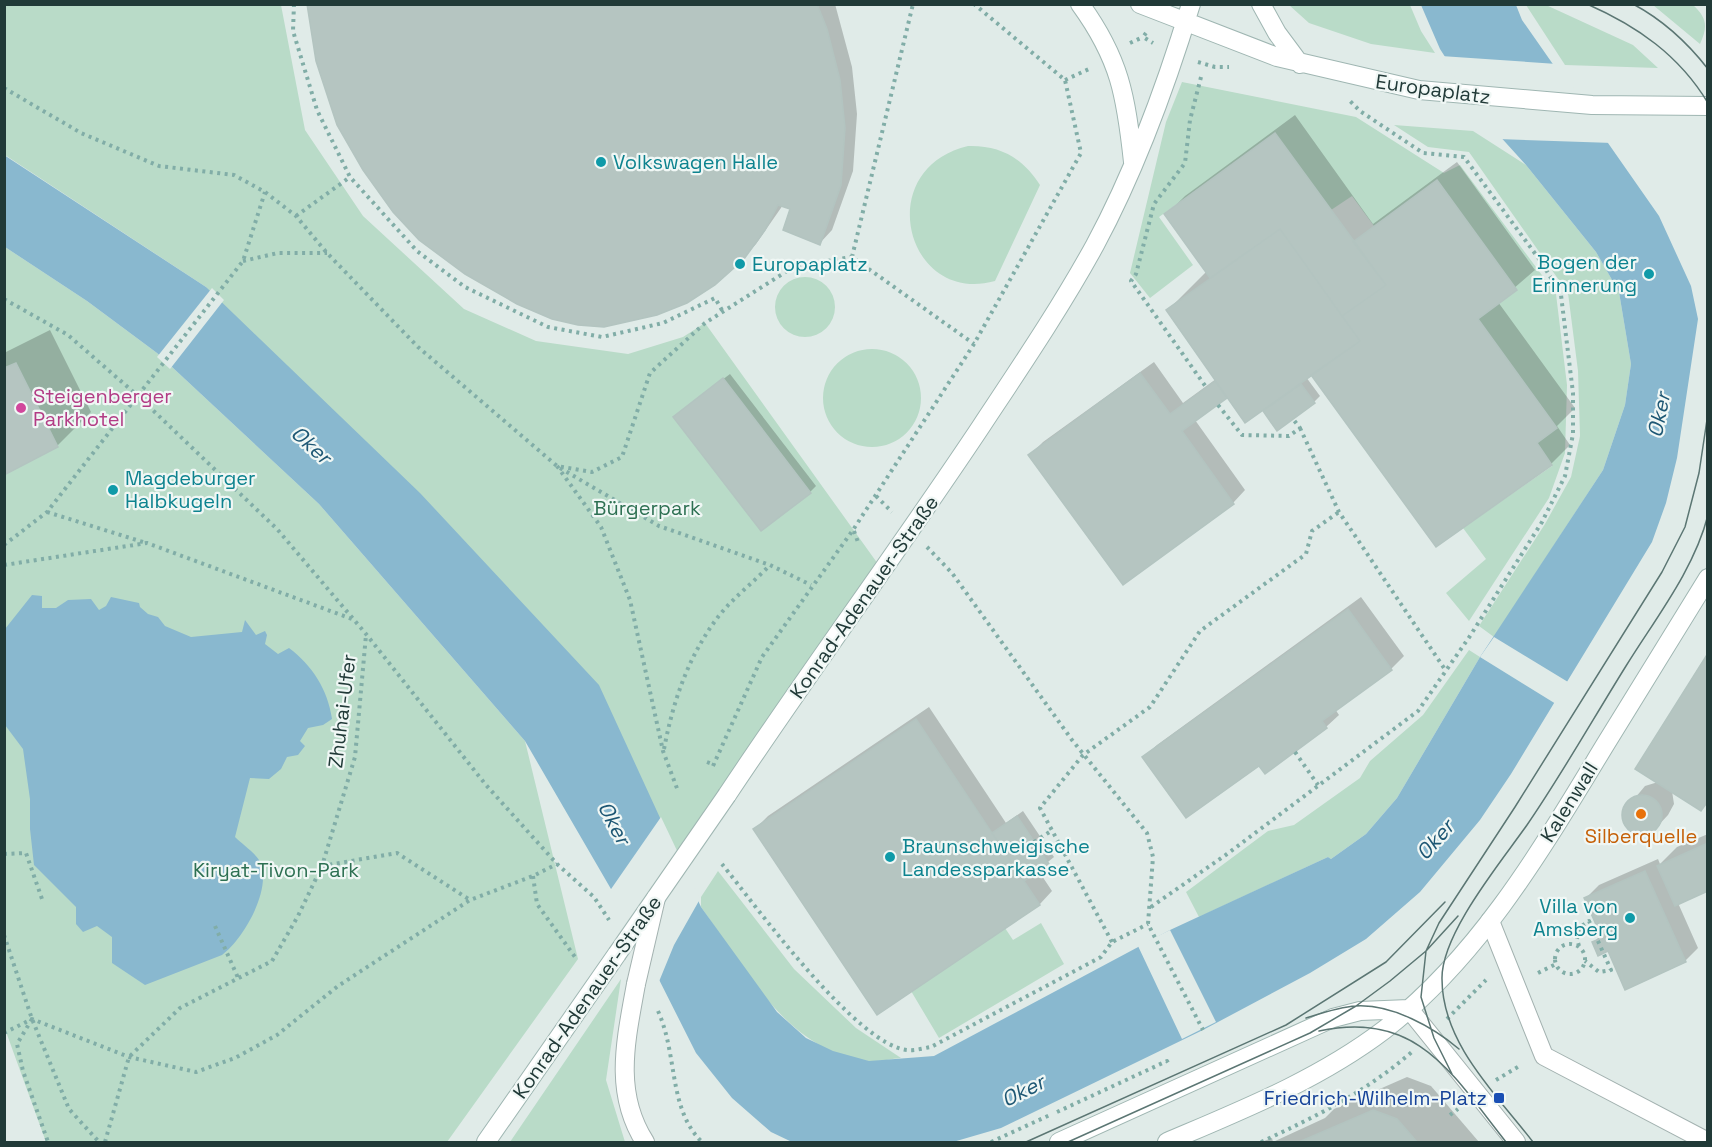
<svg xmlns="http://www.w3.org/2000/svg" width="1712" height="1147" viewBox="0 0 1712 1147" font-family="'Space Grotesk',sans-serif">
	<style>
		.green { fill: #b9dbc8 }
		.water { fill: #89b8cf }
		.pier { fill: #e0ebe8 }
		.shadow { fill: #0003 }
		.building { fill: #b5c5c1; stroke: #b3c4c0; stroke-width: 1.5 }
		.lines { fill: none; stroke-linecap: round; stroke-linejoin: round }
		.street-casing { stroke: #a3b2b0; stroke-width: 20 }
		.secondary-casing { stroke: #9fb6b2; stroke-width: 20 }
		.path { stroke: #81ada7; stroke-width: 4; stroke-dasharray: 3 4.5; stroke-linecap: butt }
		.street { stroke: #fff; stroke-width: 18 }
		.secondary { stroke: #fff; stroke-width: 18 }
		.tram { stroke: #5b7673; stroke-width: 1.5 }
		.street-bridge-casing { stroke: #a3b2b0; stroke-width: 20; stroke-linecap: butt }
		.secondary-bridge-casing { stroke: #9fb6b2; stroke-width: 20; stroke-linecap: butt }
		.street-bridge { stroke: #fff; stroke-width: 18 }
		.secondary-bridge { stroke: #fff; stroke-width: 18 }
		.culture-dot { fill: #0f9aa8; stroke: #f0f7f5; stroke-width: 2 }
		.hotel-dot { fill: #d1479c; stroke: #f0f7f5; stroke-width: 2 }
		.food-dot { fill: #e8710a; stroke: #f0f7f5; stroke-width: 2 }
		.transit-dot { fill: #1a4fb4; stroke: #f0f7f5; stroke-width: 2 }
		.labels { text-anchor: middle; stroke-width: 4.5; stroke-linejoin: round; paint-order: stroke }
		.street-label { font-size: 20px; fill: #213a38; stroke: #f0f7f5 }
		.culture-label { font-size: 20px; fill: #0d838f; stroke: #f0f7f5; text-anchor: start }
		.hotel-label { font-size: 20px; fill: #b23c85; stroke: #f0f7f5; text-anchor: start }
		.park-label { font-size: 20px; fill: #2d7052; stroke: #f0f7f5 }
		.food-label { font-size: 20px; fill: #c56008; stroke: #f0f7f5 }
		.transit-label { font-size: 20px; fill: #164399; stroke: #f0f7f5; text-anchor: end }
		.water-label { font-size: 21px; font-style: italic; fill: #1d5774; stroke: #f0f7f5 }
	</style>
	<rect width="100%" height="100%" fill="#e0ebe8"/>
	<path class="green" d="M4 5H281L305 130 363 216 464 309 536 341 628 354 683 337 705 323 883 571 678 863 206 287 5 155Z
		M1289 5H1410L1421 31 1435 53 1371 44 1309 23Z
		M1526 5H1546L1633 45 1658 68 1565 65Z
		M1653 5H1693C1707 18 1708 26 1700 44Z
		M1182 82 1356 117 1444 173 1460 165 1556 294 1567 385 1565 453 1549 498 1469 621 1446 593 1486 559 1463 528 1552 466 1537 443 1557 428 1478 319 1517 290 1438 181 1374 226 1352 196 1331 210 1275 133 1159 217 1193 265 1150 298 1130 273 1166 122Z
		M1394 125 1473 131 1526 165 1596 252 1619 292 1631 364 1625 405 1603 470 1494 637 1479 626 1545 524 1571 477 1580 436 1578 371 1568 293 1469 152 1428 147Z
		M968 146C1000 145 1023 158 1040 185L995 281C906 306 871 169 968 146Z
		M5 247 87 301 157 353 319 504 525 741 578 959 447 1142H46L5 1029Z
		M775 307a30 30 0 1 1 60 0a30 30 0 1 1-60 0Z
		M823 398a49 49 0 1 1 98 0a49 49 0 1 1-98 0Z
		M1469 650 1480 657 1397 798 1366 834 1331 859 1328 857 1199 917 1186 892 1268 831 1294 825 1360 778 1370 761 1423 715Z
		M718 871 794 969 856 1028 901 1058C890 1059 879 1062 868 1061 787 1052 744 967 701 907V897Z
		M1041 923 1064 964 939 1038 911 991 1005 928 1013 940Z
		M621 979 606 1080 625 1142H510Z"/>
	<path class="water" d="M1421 5H1516L1522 20 1659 216 1691 286 1698 319 1677 458 1666 503 1652 542 1511 774 1480 820 1420 892 1366 939 1310 973 1203 1030 1001 1128 953 1142H792L771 1132 732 1098 696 1053 629 920 525 741 319 504 157 353 87 301 5 247 4 155 206 287 420 493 599 685 701 907 777 1012 806 1038 833 1051 869 1061 934 1056 1170 930 1328 857 1331 859 1366 834 1397 798 1480 657 1603 470 1625 405 1631 364 1619 292 1596 252 1526 165 1487 122 1440 49Z
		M32 595 42 596V608H56L68 600 91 599 99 610 106 606 111 597 139 603 140 607 148 614 158 617 165 626 191 637 242 632 245 620 256 635 265 631 267 635 265 644 278 654 289 648C312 665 328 690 332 719L323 725 308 728 300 741 305 746 298 755 287 757 281 769 269 779 250 778 235 837C242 844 254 852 259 860 274 886 244 939 222 955L145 985 112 963V937L97 926 83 932 76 924V907L34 865 30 829V799L23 749 5 725V629Z"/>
	<path class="pier" d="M1441 56 1557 64 1613 143 1498 139 1484 124Z
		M212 288 224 300 170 369 157 357Z
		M1494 637 1568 682 1556 704 1480 657Z
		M661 817 700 899 674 945 658 984 609 892Z
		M1170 930 1216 1022 1182 1039 1138 946Z"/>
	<path class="shadow" d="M308 4H835L852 67 857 114 853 171 832 230 820 243 792 208 783 205 756 244 743 258Z
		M1295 115 1373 224 1457 162 1535 270 1498 302 1575 408 1557 426 1570 445 1551 464 1312 373 1306 377 1320 396 1314 402 1265 411 1270 403 1228 395 1195 420 1245 490 1233 503 1030 455 1043 442 1154 362 1183 403 1216 379 1167 311 1207 271 1166 215 1185 196Z
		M50 330 91 412 57 446 4 473V353Z
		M730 374 816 486 810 492 681 411Z
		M1361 597 1404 656 1391 669 1335 709 1339 715 1326 727 1259 763 1144 757 1157 745Z
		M1708 656V803L1701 809 1672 791 1674 804 1668 815 1655 829 1638 832 1628 827 1625 810 1645 786 1658 782Z
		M929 707 1006 823 1023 811 1054 857 1038 870 1052 891 1040 904 877 1013 755 829 768 816Z
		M1708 834V889L1678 903 1698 948 1685 961 1609 949 1594 942 1602 934 1586 898 1599 885 1658 859 1660 864 1677 847Z
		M1407 1077 1431 1086 1479 1142H1261L1272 1138 1273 1142 1325 1118 1334 1109Z"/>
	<path class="building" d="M307 4H817L827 29 840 80 845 128 841 185 820 245 783 230 790 209 778 205 765 230 744 259 715 285 687 303 657 315 604 327 578 325 552 319 517 304 465 274 419 240 393 212 363 170 337 125 316 61Z
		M1275 133 1386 285 1342 316 1280 229 1210 278 1164 214Z
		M1437 180 1517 290 1478 319 1557 428 1537 443 1552 465 1436 547 1311 375 1360 341 1342 316 1386 285 1353 242Z
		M1280 229 1360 341 1245 423 1166 310Z
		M16 363 58 447 4 475V368Z
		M1140 373 1170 414 1215 381 1227 398 1182 431 1234 504 1123 585 1028 455Z
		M723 378 811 493 761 531 673 417Z
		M1301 384 1315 403 1277 431 1263 411Z
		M1348 609 1392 670 1322 721 1327 728 1265 774 1259 766 1186 818 1142 757Z
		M1708 653V801L1701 811 1635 769Z
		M916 719 1040 905 877 1015 753 829Z
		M1622 815a20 20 0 1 1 40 0a20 20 0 1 1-40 0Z
		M1017 816 1049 864 1024 881 992 833Z
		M1708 843V891L1675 906 1657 866Z
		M1645 871 1686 962 1625 990 1608 951 1598 956 1592 942 1602 938 1584 898Z
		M1373 1110 1397 1119 1417 1142H1299Z"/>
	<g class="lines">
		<g class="street-casing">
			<path id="street" d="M1490 921 1544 1056 1708 1142
				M636 984C626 1040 613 1092 645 1142
				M1409 1009 1516 1142"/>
		</g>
		<g class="secondary-casing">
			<path id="secondary" d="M1080 4C1120 59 1126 96 1133 162
				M1140 4 1277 57 1419 90 1592 105 1708 106
				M1261 4 1277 33 1300 64
				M727 795C810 670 899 550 982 425 1021 366 1061 307 1095 245 1136 169 1166 86 1191 4
				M486 1142 617 954
				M1059 1142 1333 1018 1360 1011 1409 1009
				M1167 1142C1242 1110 1318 1080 1384 1030 1480 956 1543 847 1605 745 1639 689 1674 634 1708 578"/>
		</g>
		<path class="path" d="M294 4 293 31 317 110 350 177 417 251 465 287 548 327 602 337 663 323 715 298 723 312
			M1146 33 1143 37 1153 43
			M1130 43 1143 37
			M1198 62 1215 67H1229
			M1201 77 1190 120 1185 163 1154 204 1136 274 1131 281 1206 387
			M1065 80 1089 69
			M4 88 81 133 159 166 234 175 265 192 296 216 327 253 418 347 557 466 592 472 622 457 650 373 705 323 795 266 852 257 974 344
			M296 216 350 177
			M852 257 913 4
			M243 261 278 253H327
			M4 299 68 335 138 396 277 529 366 634 486 785 557 864 594 897 609 920
			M1218 405 1242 435 1289 436 1300 428 1293 419
			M1300 428 1339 512 1446 671
			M557 466 601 527 630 600 663 751 678 791
			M560 468 659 526 770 565 811 585
			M876 496 892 512
			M47 512 143 542
			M854 531 859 545
			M4 545 47 512 243 261 265 192
			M927 547 952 573 1072 740 1147 833 1153 857 1148 924 1203 1030
			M4 565 147 543 352 619
			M664 749C673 702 687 660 715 621 730 600 753 583 770 565
			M1295 752 1318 785
			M707 762 715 765
			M713 766 762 657 853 530 974 344 1081 153 1065 80 974 4
			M1034 842 1051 831
			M4 854 26 853 42 899
			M722 864C755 905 858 1047 908 1050 915 1051 924 1048 931 1047L1101 957 1112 942 1148 924
			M322 866 397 853 470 900
			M533 876 537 904 575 957
			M1151 907 1227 854 1418 711 1470 636 1542 522 1565 476 1573 434V393L1561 295 1542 263 1464 157 1423 153 1360 111 1349 100
			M215 926 239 980
			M4 935 32 1019 69 1109 99 1142
			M1112 942 1040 808 1083 755 1150 707 1200 631 1306 554 1312 531 1339 512
			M1555 959a15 15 0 1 1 30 0a15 15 0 1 1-30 0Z
			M1579 946 1577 939 1579 928 1589 921 1611 970 1599 972 1585 961
			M1538 973 1556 964
			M658 1011C678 1055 668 1109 702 1142
			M32 1019 17 1044 23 1071 48 1142
			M1447 1019 1486 980
			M4 1033 32 1019 129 1057 196 1072 235 1058 277 1035 338 986 470 900 533 876 557 864
			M1496 1080 1521 1065
			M1057 1112 1167 1061 1170 1066
			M1450 1115 1458 1109
			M105 1142 129 1057 180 1008 272 961 298 916 322 866 355 757 366 635
			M991 1142 1050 1115
			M1261 1142C1317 1116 1366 1092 1413 1051"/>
		<use href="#street" class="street"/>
		<use href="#secondary" class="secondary"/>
		<path class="tram" d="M1587 4C1637 26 1679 55 1708 103
			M1633 4C1663 20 1687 42 1708 69
			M1306 1018C1322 1013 1339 1007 1356 1006 1392 1004 1433 1027 1459 1049
			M1319 1031C1418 1010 1452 1074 1506 1142
			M1452 1074 1434 1038 1421 997 1426 951 1439 923 1515 807 1662 572 1685 527 1699 473 1708 413
			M1026 1142 1286 1025 1386 962 1445 902
			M1068 1142 1310 1033 1356 1006 1390 981 1426 951 1458 916
			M1533 1142C1496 1094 1442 1043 1442 979 1441 934 1501 862 1527 825 1562 774 1593 719 1626 666 1655 619 1694 570 1708 515"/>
		<g class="street-bridge-casing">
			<path id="street-bridge" d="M636 984 656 898"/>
		</g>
		<g class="secondary-bridge-casing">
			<path id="secondary-bridge" d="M617 954 727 795"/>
		</g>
		<use href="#street-bridge" class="street-bridge"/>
		<use href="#secondary-bridge" class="secondary-bridge"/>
	</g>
	<g class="culture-dot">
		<circle cx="601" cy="162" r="6"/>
		<circle cx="740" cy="264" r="6"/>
		<circle cx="1649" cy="274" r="6"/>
		<circle cx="113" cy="490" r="6"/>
		<circle cx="890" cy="857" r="6"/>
		<circle cx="1630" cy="918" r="6"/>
	</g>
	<circle class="hotel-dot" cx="21" cy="408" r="6"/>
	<circle class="food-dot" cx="1641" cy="814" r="6"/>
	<rect class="transit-dot" x="1493" y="1092" width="12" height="12" rx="3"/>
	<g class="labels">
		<g class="street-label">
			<text transform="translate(1433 89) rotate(8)" y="7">Europaplatz</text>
			<text transform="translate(864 597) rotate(-55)" y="7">Konrad-Adenauer-Straße</text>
			<text transform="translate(342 711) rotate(-83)" y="7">Zhuhai-Ufer</text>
			<text transform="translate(1569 802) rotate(-58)" y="7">Kalenwall</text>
			<text transform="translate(587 997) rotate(-55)" y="7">Konrad-Adenauer-Straße</text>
		</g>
		<g class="culture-label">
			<text x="613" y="169">Volkswagen Halle</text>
			<text x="1637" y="269" text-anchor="end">Bogen der<tspan x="1637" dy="23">Erinnerung</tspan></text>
			<text x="752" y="271">Europaplatz</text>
			<text x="125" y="485">Magdeburger<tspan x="125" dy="23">Halbkugeln</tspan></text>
			<text x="902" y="853">Braunschweigische<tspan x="902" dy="23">Landessparkasse</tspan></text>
			<text x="1618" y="913" text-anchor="end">Villa von<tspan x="1618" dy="23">Amsberg</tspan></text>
		</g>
		<g class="hotel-label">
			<text x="33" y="403">Steigenberger<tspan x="33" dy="23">Parkhotel</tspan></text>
		</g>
		<g class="park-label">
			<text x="647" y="515">Bürgerpark</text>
			<text x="276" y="877">Kiryat-Tivon-Park</text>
		</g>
		<g class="food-label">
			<text x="1641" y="843">Silberquelle</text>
		</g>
		<g class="transit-label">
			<text x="1487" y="1105">Friedrich-Wilhelm-Platz</text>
		</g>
		<g class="water-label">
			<text transform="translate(1659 415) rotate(-79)" y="7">Oker</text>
			<text transform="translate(311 445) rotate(42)" y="7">Oker</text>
			<text transform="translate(614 823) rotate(62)" y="7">Oker</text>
			<text transform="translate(1435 840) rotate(-49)" y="7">Oker</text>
			<text transform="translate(1023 1091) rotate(-27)" y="7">Oker</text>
		</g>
	</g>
	<rect width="1712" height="1147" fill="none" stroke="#213a38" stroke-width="12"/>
</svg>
